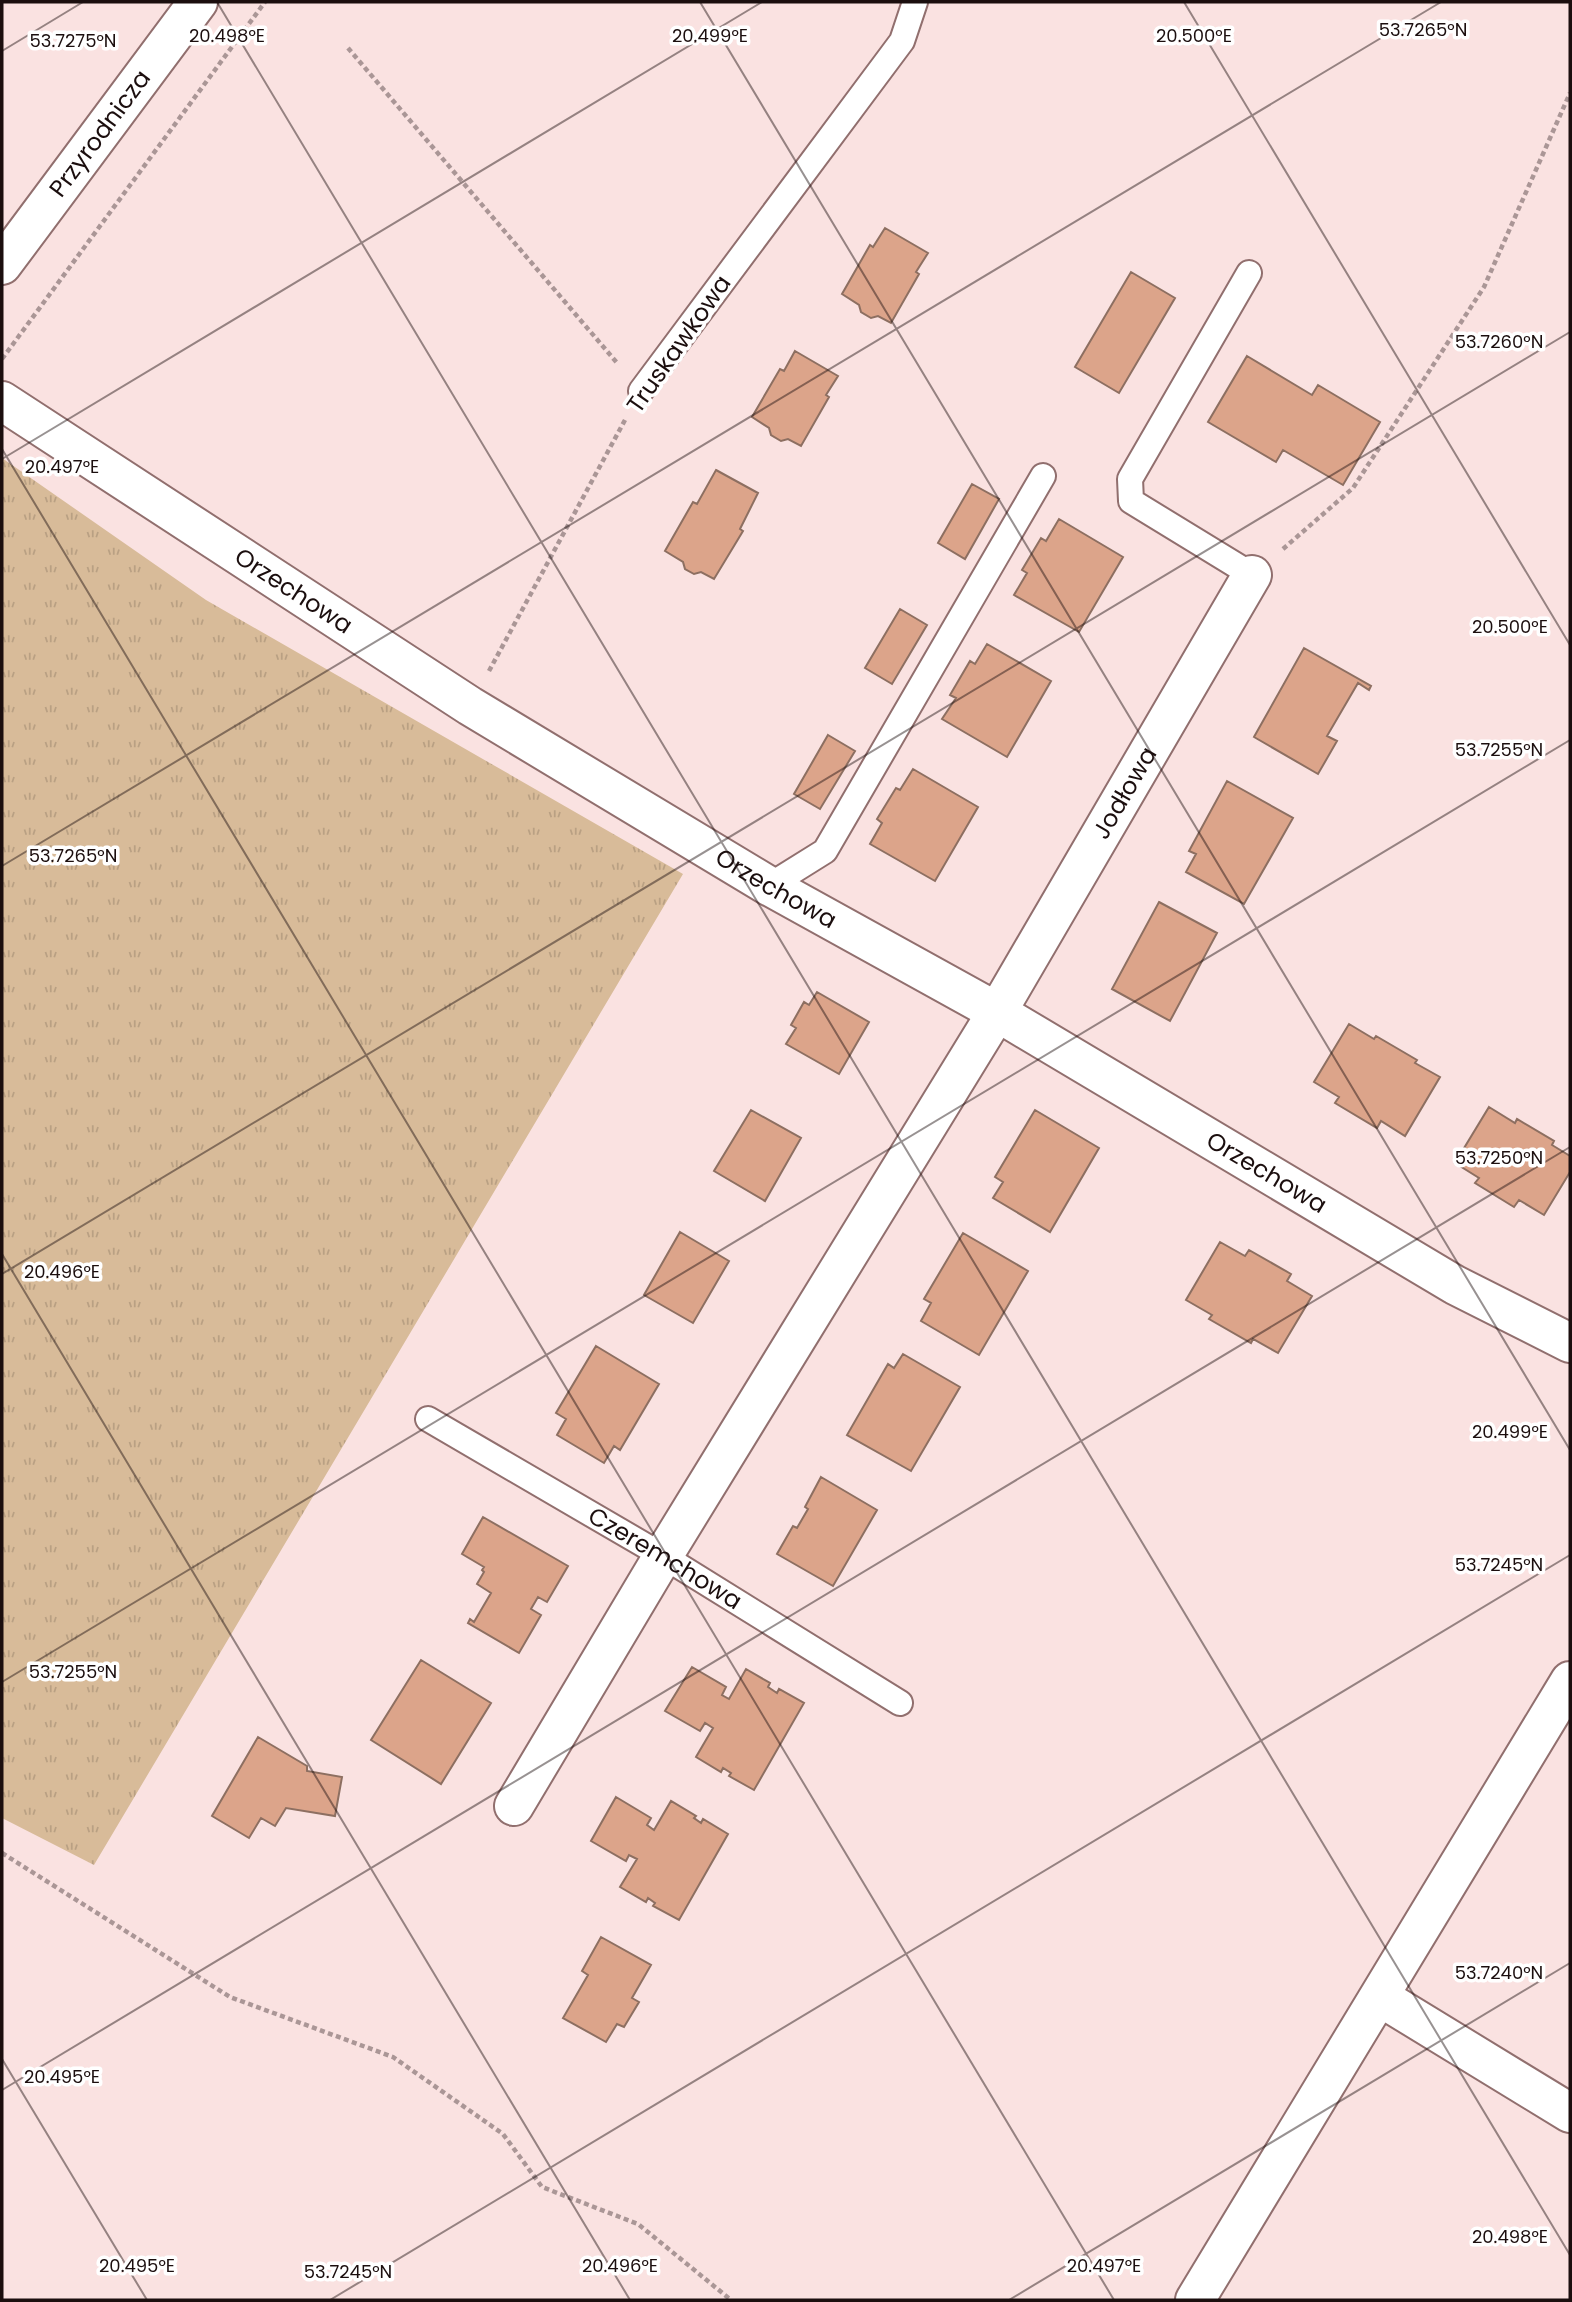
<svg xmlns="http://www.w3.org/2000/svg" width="1572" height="2302" viewBox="0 0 1572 2302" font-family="Poppins,sans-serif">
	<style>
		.grass { fill: url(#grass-tufts) }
		.building { fill: #dca48a; stroke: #8d6f61; stroke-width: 2 }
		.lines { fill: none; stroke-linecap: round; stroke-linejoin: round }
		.service-casing { stroke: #916f6e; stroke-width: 28 }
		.minor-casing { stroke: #916f6e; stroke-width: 42 }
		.path { stroke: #aa9696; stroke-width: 4.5; stroke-dasharray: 5 3.5; stroke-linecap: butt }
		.service { stroke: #fff; stroke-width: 24 }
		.minor { stroke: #fff; stroke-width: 38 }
		.ticks { fill: none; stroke: #1b0e0e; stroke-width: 2; stroke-opacity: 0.45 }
		.labels { text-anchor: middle; stroke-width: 7; stroke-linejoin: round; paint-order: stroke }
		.street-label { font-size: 24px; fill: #1b0e0e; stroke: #fff }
		.ticks-label { font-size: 18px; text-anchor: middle; fill: #1b0e0e; stroke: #fff; stroke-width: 7; stroke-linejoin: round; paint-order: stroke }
	</style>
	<defs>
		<pattern id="grass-tufts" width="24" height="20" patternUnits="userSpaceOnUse" patternTransform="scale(1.75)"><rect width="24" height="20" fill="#d8bb99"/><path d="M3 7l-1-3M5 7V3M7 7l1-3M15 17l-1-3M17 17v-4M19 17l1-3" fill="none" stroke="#b9a083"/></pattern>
	</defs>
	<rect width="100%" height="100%" fill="#fae2e1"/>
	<path class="grass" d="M2 458 206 600 683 874 94 1865 2 1818Z"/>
	<path class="building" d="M885 228 928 253 916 272 919 274 891 323 878 316 871 318 861 312 859 305 842 294 870 245 873 247Z
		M1131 272 1175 298 1119 393 1075 367Z
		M795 351 838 376 826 395 829 397 801 446 788 439 781 441 771 435 769 428 752 417 780 369 784 371Z
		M1247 356 1312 395 1318 385 1380 422 1343 485 1283 450 1276 462 1208 422Z
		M716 470 758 493 740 529 743 531 714 579 701 572 694 574 685 569 683 562 665 551 693 502 697 504Z
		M972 484 999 499 965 559 938 543Z
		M1059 519 1123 557 1079 632 1014 595 1027 573 1022 570 1041 538 1046 541Z
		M900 609 927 625 892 684 865 668Z
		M987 644 1051 681 1007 757 942 719 956 698 950 695 970 661 975 664Z
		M1304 648 1371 686 1369 690 1358 683 1327 736 1337 741 1318 774 1254 737Z
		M828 735 855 751 820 809 794 794Z
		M913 769 978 807 935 881 870 844 882 823 877 819 896 788 900 790Z
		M1227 781 1293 818 1244 904 1186 872 1196 854 1189 851Z
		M1159 902 1217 933 1170 1021 1112 989Z
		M817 992 869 1022 839 1074 786 1044 796 1028 791 1025 804 1002 809 1005Z
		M1349 1024 1374 1039 1376 1036 1417 1060 1415 1063 1440 1077 1405 1136 1381 1121 1377 1128 1335 1103 1339 1097 1314 1082Z
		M1489 1107 1515 1123 1517 1119 1554 1141 1552 1145 1570 1156V1172L1544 1215 1519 1200 1514 1207 1475 1183 1479 1178 1455 1163Z
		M751 1110 801 1138 765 1201 714 1171Z
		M1035 1110 1099 1148 1050 1232 993 1198 1003 1182 995 1177Z
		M680 1232 729 1261 693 1323 644 1295Z
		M963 1233 1028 1271 979 1355 921 1321 931 1303 924 1299Z
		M1220 1242 1245 1256 1249 1250 1291 1274 1287 1281 1312 1296 1278 1353 1253 1339 1251 1343 1209 1319 1212 1315 1186 1300Z
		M596 1346 659 1384 620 1450 614 1446 604 1463 557 1435 566 1419 556 1413Z
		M903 1354 960 1387 911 1471 847 1435 888 1364 894 1368Z
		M821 1477 877 1510 833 1586 777 1554 793 1526 797 1528 808 1509 805 1507Z
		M483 1517 568 1566 547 1602 538 1597 531 1609 541 1615 519 1653 468 1623 470 1619 474 1622 491 1593 477 1584 484 1572 482 1570 484 1567 462 1554Z
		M421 1660 491 1703 441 1784 371 1740Z
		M692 1667 726 1687 722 1695 729 1699 746 1669 770 1683 768 1687 777 1693 779 1689 804 1703 754 1790 729 1776 731 1773 723 1768 721 1772 696 1757 713 1728 705 1723 700 1731 665 1711Z
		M258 1737 307 1766V1771L342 1777 335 1816 286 1808 275 1826 261 1818 249 1838 212 1816Z
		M616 1797 651 1818 647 1825 654 1830 671 1801 696 1816 694 1818 701 1823 703 1819 728 1834 679 1920 653 1906 655 1903 648 1898 646 1902 620 1887 637 1859 629 1855 626 1861 591 1841Z
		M601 1937 651 1965 632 1998 639 2002 624 2027 617 2024 606 2042 563 2018 588 1975 582 1971Z"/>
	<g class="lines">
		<g class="service-casing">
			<g id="service">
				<path d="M1249 273 1130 479 1131 501 1252 575"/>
				<path d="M641 391 902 41 915 2"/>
				<path d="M769 886 825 851 1043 476"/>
				<path id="s1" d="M428 1419 663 1556 900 1703"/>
			</g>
		</g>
		<g class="minor-casing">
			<g id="minor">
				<path id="s2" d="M2 265 198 2"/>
				<path id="s3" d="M2 401 470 706 769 886 997 1012 1455 1285 1570 1343"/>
				<path id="s4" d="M514 1806 663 1556 997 1012 1252 575"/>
				<path d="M1380 1997 1570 2113"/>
				<path d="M1195 2300 1570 1681"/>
			</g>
		</g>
		<path class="path" d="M348 48 618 364
			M2 359 265 2
			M1283 549 1353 488 1484 287 1570 93
			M489 671 625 420
			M2 1853 230 1997 393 2057 503 2134 542 2187 638 2224 731 2300"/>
		<use href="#service" class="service"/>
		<use href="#minor" class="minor"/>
	</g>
	<path class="ticks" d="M217 2 1570 2255M700 2 1570 1450M1184 2 1570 645M2 51 83 2M2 449 1114 2300M2 459 762 2M2 866 1441 2M2 1254 630 2300M2 1274 1570 332M2 1682 1570 740M2 2059 147 2300M2 2090 1570 1147M330 2300 1570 1555M1009 2300 1570 1963"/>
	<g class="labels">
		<g class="street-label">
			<text dy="8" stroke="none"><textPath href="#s2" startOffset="164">Przyrodnicza</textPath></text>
			<text transform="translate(679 344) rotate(-55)" y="8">Truskawkowa</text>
			<text dy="8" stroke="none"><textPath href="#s3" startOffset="348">Orzechowa</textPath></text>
			<text dy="8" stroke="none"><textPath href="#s4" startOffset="1183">Jodłowa</textPath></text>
			<text dy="8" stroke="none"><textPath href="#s3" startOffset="915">Orzechowa</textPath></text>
			<text dy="8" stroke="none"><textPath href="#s3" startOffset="1482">Orzechowa</textPath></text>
			<text dy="8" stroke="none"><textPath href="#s1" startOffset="275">Czeremchowa</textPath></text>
		</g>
	</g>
	<g class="ticks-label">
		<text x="1423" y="36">53.7265°N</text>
		<text x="710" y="42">20.499°E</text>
		<text x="1194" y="42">20.500°E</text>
		<text x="227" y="42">20.498°E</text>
		<text x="73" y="47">53.7275°N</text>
		<text x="1499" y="348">53.7260°N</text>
		<text x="62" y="473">20.497°E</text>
		<text x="1510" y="633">20.500°E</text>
		<text x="1499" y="756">53.7255°N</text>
		<text x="73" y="862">53.7265°N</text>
		<text x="1499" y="1164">53.7250°N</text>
		<text x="62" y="1278">20.496°E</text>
		<text x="1510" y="1438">20.499°E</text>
		<text x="1499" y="1571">53.7245°N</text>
		<text x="73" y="1678">53.7255°N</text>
		<text x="1499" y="1979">53.7240°N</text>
		<text x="62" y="2083">20.495°E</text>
		<text x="1510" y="2243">20.498°E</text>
		<text x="137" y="2272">20.495°E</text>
		<text x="620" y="2272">20.496°E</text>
		<text x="1104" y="2272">20.497°E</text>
		<text x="348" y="2278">53.7245°N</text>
	</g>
	<rect width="1572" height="2302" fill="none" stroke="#1b0e0e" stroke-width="7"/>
</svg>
